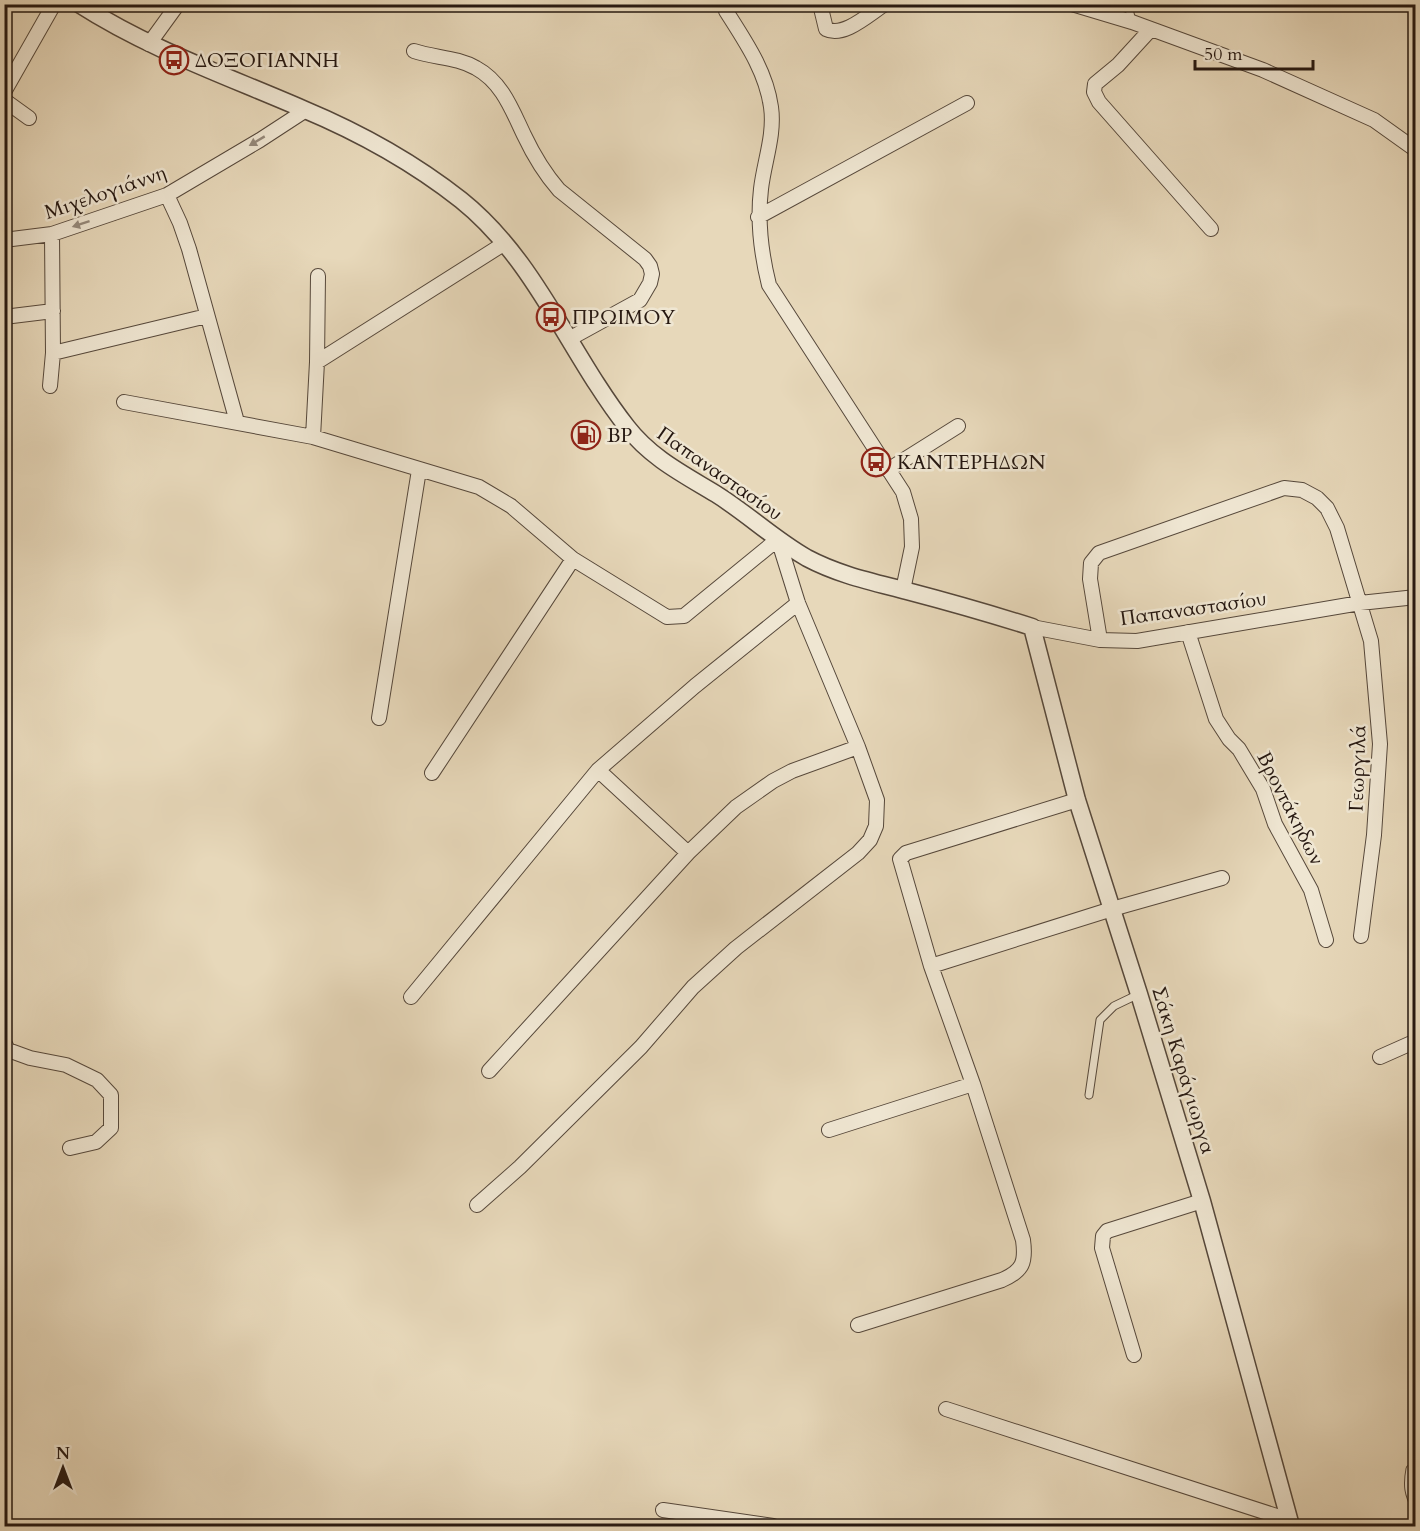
<svg xmlns="http://www.w3.org/2000/svg" width="1420" height="1531" viewBox="0 0 1420 1531" font-family="Cardo,serif">
	<style>
		.lines { fill: none; stroke-linecap: round; stroke-linejoin: round }
		.service-casing { stroke: #56483b; stroke-width: 9 }
		.minor-casing { stroke: #56483b; stroke-width: 16 }
		.tertiary-casing { stroke: #56483b; stroke-width: 19 }
		.service { stroke: #efe6d2; stroke-width: 7 }
		.minor { stroke: #efe6d2; stroke-width: 14 }
		.tertiary { stroke: #efe6d2; stroke-width: 16 }
		.oneway { fill: #95897b }
		.labels { text-anchor: middle; stroke-width: 5; stroke-linejoin: round; paint-order: stroke }
		.poi-label { font-size: 20px; fill: #261811; stroke: #efe6d2; text-anchor: start }
		.street-label { font-size: 20px; fill: #261811; stroke: #efe6d2 }
	</style>
	<rect width="100%" height="100%" fill="#e7d8ba"/>
	<filter id="stains"><feTurbulence type="fractalNoise" baseFrequency=".00333" numOctaves="4"/><feColorMatrix values="0 0 0 0 .2 0 0 0 0 .09 0 0 0 0 .02 0 0 0 .5 -.17"/></filter>
	<radialGradient id="worn" r=".72"><stop offset=".6" stop-color="#630" stop-opacity="0"/><stop offset="1" stop-color="#630" stop-opacity=".3"/></radialGradient>
	<g class="lines">
		<g class="service-casing">
			<path id="service" d="M1128 4 1132 22
				M1089 1095 1100 1020 1114 1006 1139 994
				M1416 1466 1410 1469C1407 1485 1408 1494 1416 1508"/>
		</g>
		<g class="minor-casing">
			<path id="minor" d="M726 4V11C745 41 766 71 771 107 775 135 764 162 761 189 757 223 761 253 769 285L903 492 911 519 912 547 903 590
				M820 4 826 29C844 38 869 14 885 4
				M1072 4 1132 22 1263 70 1374 120 1416 150
				M1151 29 1118 65 1095 84 1094 92 1099 102 1211 229
				M149 44 178 4
				M414 51C435 58 457 57 476 68 502 82 512 110 524 135 533 154 545 174 559 190L645 259 650 266 652 274 650 283 640 300 569 339
				M4 92 54 4
				M4 100 29 118
				M167 195 180 223 189 249 237 422
				M758 217 967 103
				M4 240 52 234 167 195 260 140 306 110
				M4 317 53 311
				M53 353 207 316
				M317 362 505 243
				M50 386 53 353 52 234
				M124 402 313 437 479 487 511 506 573 559 667 617 684 616 778 539 798 603 858 747 877 800 876 826 870 840 858 853 736 948 693 987 641 1047 520 1167 477 1205
				M313 437 317 362 318 276
				M888 470 958 426
				M1032 627 1100 640 1137 641 1360 603 1416 597
				M1188 632 1216 719 1229 739 1239 749 1263 789 1275 824 1311 890 1326 940
				M1100 640 1090 579 1091 563 1099 553 1284 488 1302 490 1317 498 1327 508 1337 528 1371 641 1380 744 1374 835 1361 936
				M379 718 419 470
				M598 770 688 853
				M432 773 573 559
				M931 966 1112 909 1222 878
				M411 997 598 770 695 686 798 603
				M4 1042 8 1050 30 1058 66 1065 97 1080 111 1095V1128L96 1142 70 1148
				M1380 1057 1416 1041
				M489 1071 688 853 736 807 773 781 792 771 858 747
				M829 1130 973 1084
				M858 1325 1002 1280C1023 1271 1026 1262 1023 1240L973 1084 931 966 900 859 906 853 1077 800
				M1134 1355 1102 1248 1103 1236 1107 1231 1202 1201
				M946 1409 1289 1520
				M663 1510 773 1526"/>
		</g>
		<g class="tertiary-casing">
			<path id="tertiary" d="M79 4C149 49 227 76 303 109 358 132 414 163 461 200 536 260 569 353 627 427 651 458 683 474 716 494 748 514 775 540 807 558 839 575 873 582 907 591 949 602 991 614 1032 627L1077 800 1139 994 1202 1201 1291 1526"/>
		</g>
		<use href="#service" class="service"/>
		<use href="#minor" class="minor"/>
		<use href="#tertiary" class="tertiary"/>
	</g>
	<defs><path id="oneway-solid" d="M-6-.8H1V-3.2L6.5 0L1 3.2V.8H-6Z" transform="scale(1.5)"/></defs>
	<g class="oneway">
		<use href="#oneway-solid" transform="translate(257 141) rotate(149)"/>
		<use href="#oneway-solid" transform="translate(81 224) rotate(162)"/>
	</g>
	<defs>
		<g id="bus-ring" transform="scale(1.5)"><circle r="9.5" fill="#efe6d2" stroke="#8f2418" stroke-width="1.5"/><path d="M-5-6H5V4H4V6H2V4H-2V6H-4V4H-5ZM-3.5-4V0h7V-4ZM-3.5 1.2v1.5H-2V1.2ZM2 1.2v1.5H3.5V1.2Z" fill="#8f2418"/></g>
		<g id="fuel-ring" transform="scale(1.5)"><circle r="9.5" fill="#efe6d2" stroke="#8f2418" stroke-width="1.5"/><path d="M-5.5-6h7V0h2V4h1.3V-2.5L3-4.5l.8-.8L6-3V5H2.5V1h-1V6h-7ZM-4.2-4.7v3.2H.2V-4.7Z" fill="#8f2418"/></g>
	</defs>
	<g fill-rule="evenodd">
		<use href="#bus-ring" x="174" y="60"/>
		<use href="#bus-ring" x="551" y="317"/>
		<use href="#fuel-ring" x="586" y="435"/>
		<use href="#bus-ring" x="876" y="462"/>
	</g>
	<g class="labels">
		<g class="poi-label">
			<text x="195" y="67">ΔΟΞΟΓΙΑΝΝΗ</text>
			<text x="572" y="324">ΠΡΩΙΜΟΥ</text>
			<text x="607" y="442">BP</text>
			<text x="897" y="469">ΚΑΝΤΕΡΗΔΩΝ</text>
		</g>
		<g class="street-label">
			<text transform="translate(105 192) rotate(-19)" y="7">Μιχελογιάννη</text>
			<text transform="translate(720 473) rotate(35)" y="7">Παπαναστασίου</text>
			<text transform="translate(1193 608) rotate(-8)" y="7">Παπαναστασίου</text>
			<text transform="translate(1357 768) rotate(-88)" y="7">Γεωργιλά</text>
			<text transform="translate(1291 808) rotate(63)" y="7">Βροντάκηδων</text>
			<text transform="translate(1184 1070) rotate(73)" y="7">Σάκη Καράγιωργα</text>
		</g>
	</g>
	<rect width="1420" height="1531" fill="none" stroke="#e7d8ba" stroke-width="24"/>
	<rect x="6" y="6" width="1408" height="1519" fill="none" stroke="#261811" stroke-width="3"/>
	<rect x="12" y="12" width="1396" height="1507" fill="none" stroke="#261811" stroke-width="1.5"/>
	<g transform="translate(63 1468)" stroke="#efe6d2" stroke-width="4.5" paint-order="stroke">
	<path d="M0-4.5L10 22L0 15L-10 22Z" fill="#261811"/>
	<text y="-9" font-size="16" font-weight="bold" text-anchor="middle" fill="#261811">N</text>
	</g>
	<path d="M1195 60v9h118v-9" fill="none" stroke="#261811" stroke-width="3"/>
	<text x="1204" y="60" font-size="18" fill="#261811" stroke="#efe6d2" stroke-width="4.5" paint-order="stroke">50 m</text>
	<rect width="100%" height="100%" filter="url(#stains)"/>
	<rect width="100%" height="100%" fill="url(#worn)"/>
</svg>
